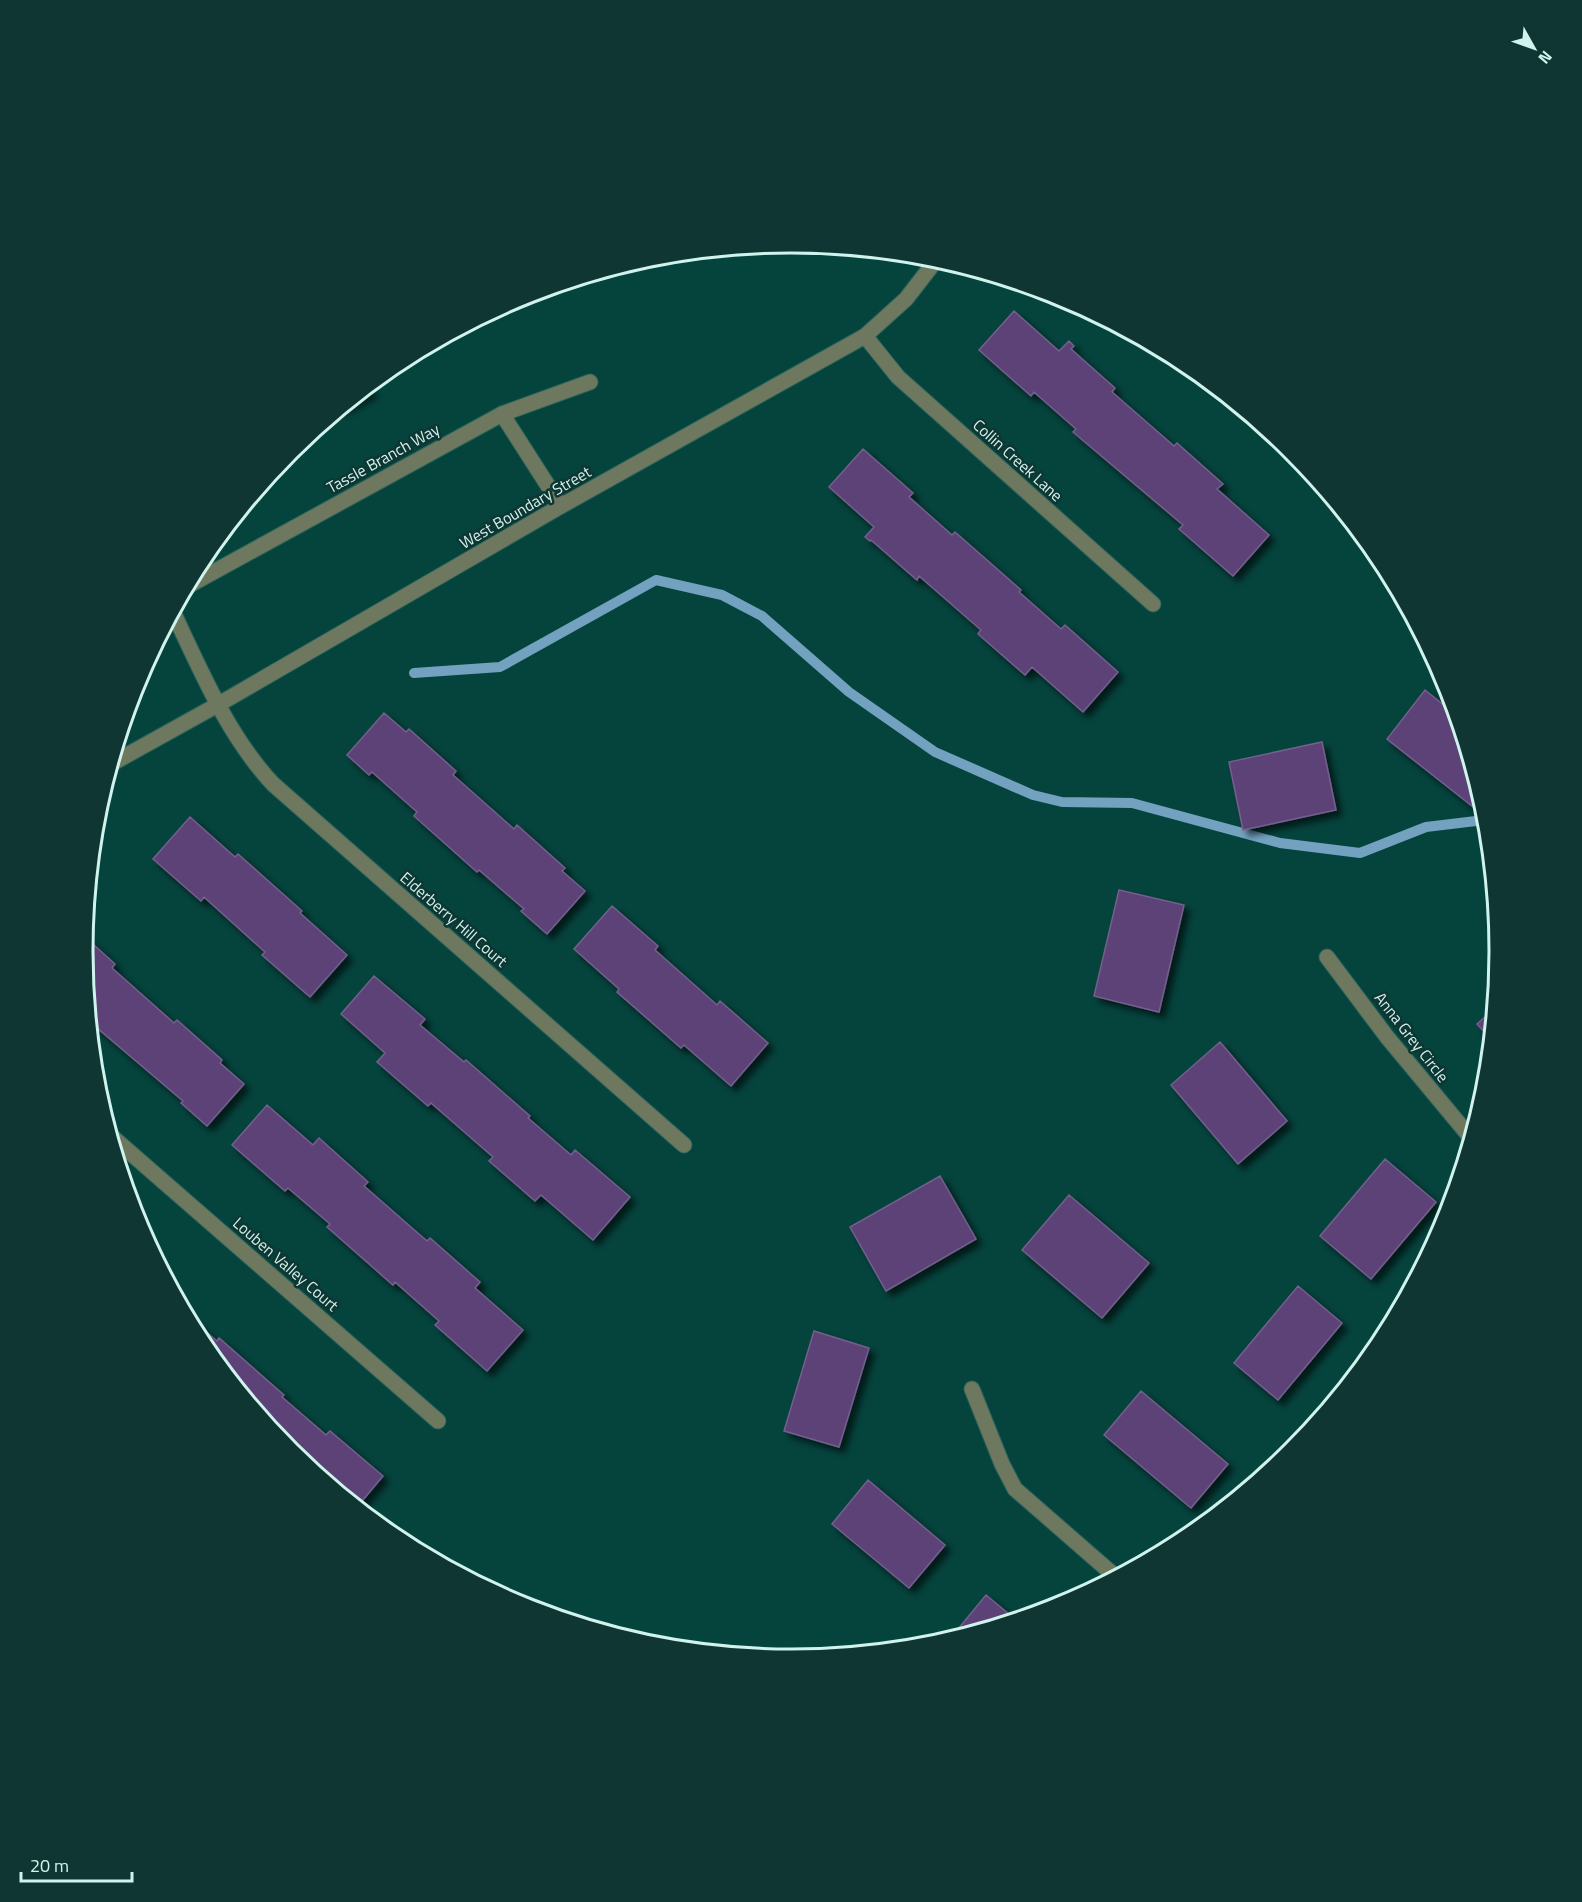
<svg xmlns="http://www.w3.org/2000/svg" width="1582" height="1902" viewBox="0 0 1582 1902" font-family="'Titillium Web',sans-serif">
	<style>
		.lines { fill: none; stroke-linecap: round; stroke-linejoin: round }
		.stream { stroke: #72a2bf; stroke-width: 10 }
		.building { fill: #5b4277; stroke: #745f8c; stroke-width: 1.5; filter: url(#shadow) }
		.lane-casing { stroke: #2a635d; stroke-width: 17 }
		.street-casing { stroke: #2a635d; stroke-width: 17 }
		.lane { stroke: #6e785e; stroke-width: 15 }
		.street { stroke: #6e785e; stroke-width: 15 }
		.labels { text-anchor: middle; stroke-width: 5; stroke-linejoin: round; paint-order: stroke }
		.street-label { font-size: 16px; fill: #d0f3ed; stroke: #0f3632 }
		.rim { fill: none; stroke: #d0f3ed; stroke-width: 3 }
	</style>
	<defs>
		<filter id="shadow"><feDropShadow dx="5.5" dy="5.5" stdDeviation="3" flood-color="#0009"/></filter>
	</defs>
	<rect width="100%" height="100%" fill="#05433d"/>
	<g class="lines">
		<path class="stream" d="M414 673 500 667 656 580 722 595 762 616 849 692 935 752 1033 795 1062 802 1132 803 1280 843 1360 853 1426 827 1476 821 1486 817"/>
	</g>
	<path class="building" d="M1014 311 1059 351 1069 341 1074 346 1071 349 1115 388 1112 392 1174 446 1177 443 1223 484 1217 489 1269 535 1233 576 1179 529 1183 525 1073 432 1076 429 1034 392 1031 396 979 350Z
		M368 386 371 392 341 409H340Z
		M863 449 913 493 909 497 952 535 955 532 1021 590 1019 592 1061 629 1065 625 1118 672 1083 712 1032 667 1025 675 978 634 981 630 919 576 917 580 871 540 870 541 865 537 874 527 829 487Z
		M1425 690 1456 715 1483 803 1477 810 1387 739Z
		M384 713 406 732 409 729 456 771 453 775 514 829 517 825 565 868 562 871 585 891 547 934 521 911 524 909 479 870 477 872 414 816 417 812 372 772 369 775 347 755Z
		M1322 742 1336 810 1243 830 1229 762Z
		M190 817 235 857 238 854 302 911 300 913 347 955 310 997 262 955 265 952 204 897 201 901 153 859Z
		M1119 890 1184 905 1159 1012 1094 996Z
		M612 906 658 946 655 950 717 1005 720 1001 768 1043 731 1086 684 1045 681 1048 617 992 619 989 574 949Z
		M84 936 115 964 112 968 174 1023 177 1020 222 1060 220 1063 244 1084 207 1126 181 1103 183 1101 89 1021 82 951Z
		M374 976 425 1019 420 1025 464 1062 466 1060 530 1116 528 1118 571 1155 575 1150 630 1197 593 1240 541 1195 535 1201 489 1161 493 1157 431 1103 428 1106 377 1062 385 1053 341 1014Z
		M1494 1009 1491 1039 1477 1024Z
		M1220 1042 1287 1121 1238 1164 1171 1085Z
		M267 1105 313 1145 319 1138 368 1182 364 1186 427 1241 430 1238 480 1282 475 1288 523 1330 487 1371 435 1325 439 1321 395 1282 393 1285 327 1227 330 1224 288 1188 285 1191 232 1145Z
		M1385 1159 1436 1202 1371 1279 1320 1236Z
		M940 1176 976 1239 886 1291 850 1227Z
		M1069 1195 1149 1263 1102 1318 1022 1250Z
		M1298 1286 1342 1323 1278 1400 1234 1363Z
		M185 1314 217 1341 219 1338 284 1395 282 1397 326 1435 330 1431 383 1476 357 1507 290 1452 202 1344Z
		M814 1331 869 1348 839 1447 784 1431Z
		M1141 1391 1228 1464 1191 1508 1104 1435Z
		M868 1480 945 1545 909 1588 832 1524Z
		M986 1595 1016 1620 949 1640Z"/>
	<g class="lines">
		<g class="lane-casing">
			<path id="lane" d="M502 414 590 382"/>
		</g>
		<g class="street-casing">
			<path id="street" d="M865 336 898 377 1153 604
				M186 587 502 414 561 506
				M173 612C201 671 228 736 273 784L684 1145
				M111 764 219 704 561 506 865 336 906 299 937 259
				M1327 957 1387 1037 1471 1138
				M110 1135 438 1421
				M972 1389 1002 1464 1015 1489 1116 1577"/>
		</g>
		<use href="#lane" class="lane"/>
		<use href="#street" class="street"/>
	</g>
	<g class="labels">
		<g class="street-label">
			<text transform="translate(383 458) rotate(-29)" y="6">Tassle Branch Way</text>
			<text transform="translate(1018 460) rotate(42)" y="6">Collin Creek Lane</text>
			<text transform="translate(525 507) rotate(-30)" y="6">West Boundary Street</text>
			<text transform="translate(454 919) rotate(41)" y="6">Elderberry Hill Court</text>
			<text transform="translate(1412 1037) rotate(52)" y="6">Anna Grey Circle</text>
			<text transform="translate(286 1264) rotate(41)" y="6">Louben Valley Court</text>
		</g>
	</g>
	<path d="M0 0H1582V1902H0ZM93 951a698 698 0 1 1 1396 0a698 698 0 1 1-1396 0Z" fill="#0f3632" fill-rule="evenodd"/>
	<path class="rim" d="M93 951a698 698 0 1 1 1396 0a698 698 0 1 1-1396 0Z"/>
	<g transform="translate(1534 48) rotate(130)" stroke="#0f3632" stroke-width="4.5" paint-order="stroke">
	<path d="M0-4.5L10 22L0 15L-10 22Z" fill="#d0f3ed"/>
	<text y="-9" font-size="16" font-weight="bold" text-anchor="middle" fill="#d0f3ed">N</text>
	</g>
	<path d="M21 1872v9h111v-9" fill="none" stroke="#d0f3ed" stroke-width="3"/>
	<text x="30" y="1872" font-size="18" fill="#d0f3ed" stroke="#0f3632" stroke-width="4.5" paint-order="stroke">20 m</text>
</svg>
